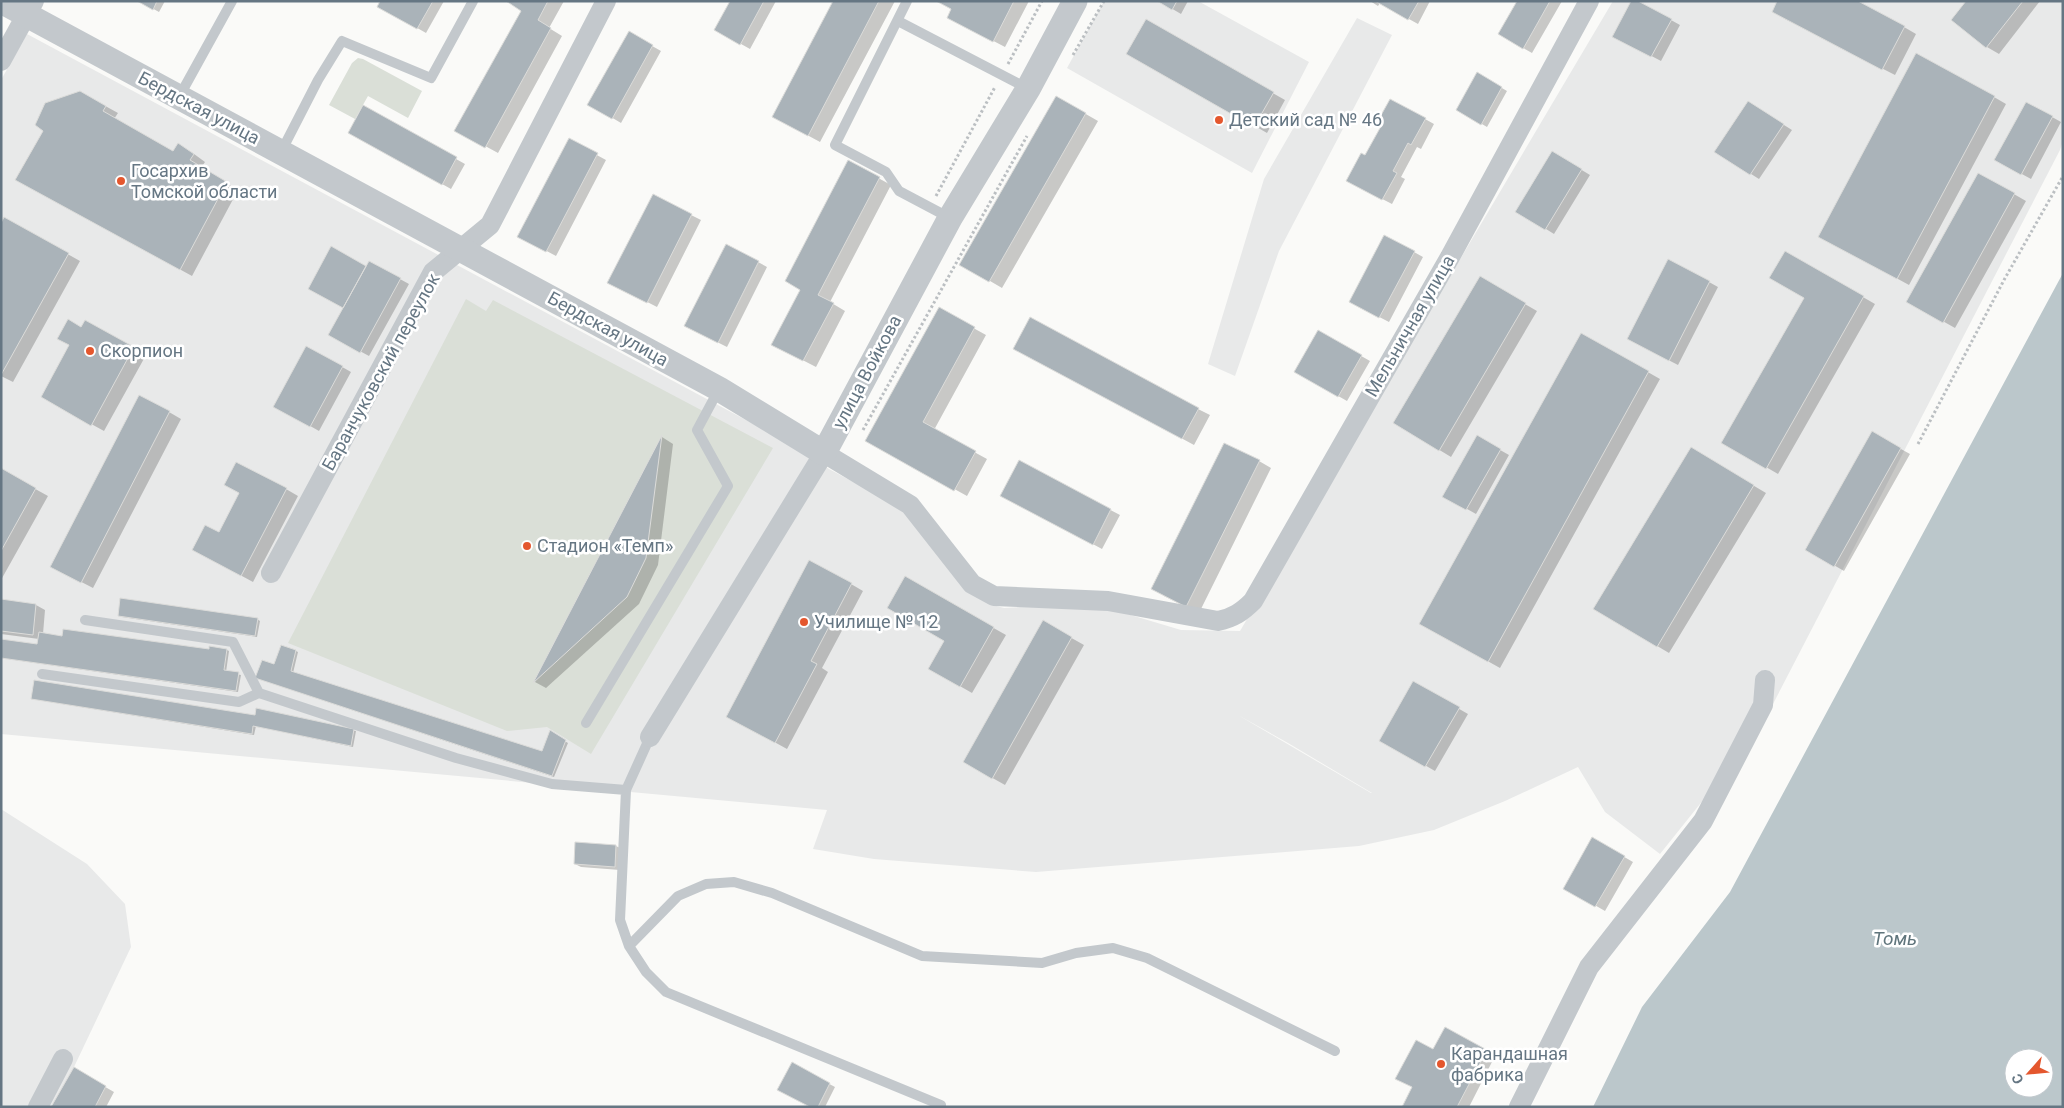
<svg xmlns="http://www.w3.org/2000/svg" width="2064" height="1108" viewBox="0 0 2064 1108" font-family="Roboto,sans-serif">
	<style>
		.built { fill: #e8e9e9; fill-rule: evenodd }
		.green { fill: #dadfd7 }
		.water { fill: #bbc7cb; fill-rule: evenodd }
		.shadow { fill: #0003 }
		.building { fill: #aab3b9; stroke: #dcdcda }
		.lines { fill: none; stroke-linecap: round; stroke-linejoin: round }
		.path { stroke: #bbbfc2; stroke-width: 3; stroke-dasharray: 2.5 2.5; stroke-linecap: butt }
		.service { stroke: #c3c8cc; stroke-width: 10 }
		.minor { stroke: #c3c8cc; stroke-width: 20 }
		.tertiary { stroke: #c3c8cc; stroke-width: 25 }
		.poi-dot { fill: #e4572e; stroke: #fff; stroke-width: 2 }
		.labels { text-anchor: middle; stroke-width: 5; stroke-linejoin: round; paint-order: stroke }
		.street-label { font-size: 18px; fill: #657683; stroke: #fff }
		.poi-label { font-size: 18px; fill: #657683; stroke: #fff; text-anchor: start }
		.water-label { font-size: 19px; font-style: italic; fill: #60757c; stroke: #fff }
	</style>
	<rect width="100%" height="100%" fill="#fafaf8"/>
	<path class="built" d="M1104 1H1198L1309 62 1252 173 1067 68Z
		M1613 1H2063V141L2060 150 1760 729 1660 854 1605 812 1578 767 1505 801 1434 830 1359 846 1036 872 874 859 813 849 827 810 1 734V80L27 34 809 454 829 469 906 510 989 604 1004 608 1036 606 1114 610 1181 630 1240 631ZM1238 715 1288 743 1372 793H1371Z
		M1357 18 1392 35 1279 251 1235 376 1208 364 1264 179Z
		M1 809 87 864 125 904 131 947 74 1067 51 1107H1Z"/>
	<path class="green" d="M358 58 363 59 422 91 408 118 368 96 355 119 329 105 352 63Z
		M466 299 486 311 493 300 773 448 591 754 547 727 507 731 288 643Z"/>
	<path class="water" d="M2063 273V1107H1593L1642 1007 1730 892ZM2014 1058H2044V1088H2014Z"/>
	<path class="shadow" d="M139 1H165L159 12Z
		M382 1H444L426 33 379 6Z
		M508 1H564L549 28 562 36 498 153 456 130 522 11Z
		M732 1H776L750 49 716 30Z
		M834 1H895L820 142 785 123Z
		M937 1H1029L1005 47 961 24 953 9Z
		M1159 1H1188L1181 14Z
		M1370 1H1430L1418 24 1380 3 1378 6Z
		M1518 1H1562L1532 53 1499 34Z
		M1968 1H2040L1999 54 1987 47Z
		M1785 19 1904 27 1916 34 1895 75Z
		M1671 20 1680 25 1661 61 1623 41Z
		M1146 21 1285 100 1267 133 1128 53Z
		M629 33 661 51 621 123 589 104Z
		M1478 74 1507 91 1487 127 1458 110Z
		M80 92 118 113 114 119 173 153 190 151 205 162 201 168 238 190 192 276 28 186Z
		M1056 97 1098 121 1002 288 961 264Z
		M1994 97 2006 104 1909 285 1832 243Z
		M2027 103 2061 122 2031 179 1996 160Z
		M363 107 465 164 451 189 349 132Z
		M1757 108 1792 130 1759 179 1716 152Z
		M1425 119 1434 124 1421 149 1417 147 1401 177 1405 179 1392 204 1357 186Z
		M569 140 606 160 556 256 528 241Z
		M1552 152 1590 175 1554 234 1517 211Z
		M849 162 891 185 830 302 845 311 816 367 785 351 801 289Z
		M1979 174 2026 201 1955 328 1907 301Z
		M653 196 701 220 657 307 618 287Z
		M5 219 80 261 13 382 1 376V226Z
		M332 248 367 267 369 262 409 284 369 356 330 335 345 308Z
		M1414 252 1423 257 1389 322 1360 307Z
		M1785 252 1875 304 1778 474 1723 442 1805 297Z
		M758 262 767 267 727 347 695 331Z
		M1480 278 1537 311 1451 457 1395 423Z
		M1709 282 1718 287 1678 365 1637 344Z
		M939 309 986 335 934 430 987 459 967 496 866 440Z
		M86 321 146 355 104 431 42 397Z
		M1319 332 1370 361 1347 401 1296 372Z
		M1581 334 1660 379 1500 668 1421 624Z
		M307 347 351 372 319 431 275 406Z
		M1027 355 1198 409 1210 415 1194 445Z
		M169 412 181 419 93 588 64 573Z
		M1872 433 1910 454 1844 571 1806 549Z
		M662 437 673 444 658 565 639 604 546 688 535 682Z
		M1477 437 1509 455 1476 514 1444 496Z
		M1692 449 1766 493 1669 653 1595 609Z
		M1259 461 1271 468 1199 613 1164 596Z
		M1019 462 1120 515 1102 549 1011 500Z
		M1 470 48 496 1 580Z
		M286 489 298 496 253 582 205 556 219 533Z
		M905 578 1006 635 972 693 930 669 946 640Z
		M851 584 863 591 822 668 828 672 787 749 738 722Z
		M1 601 36 605 45 610 43 634 210 651 227 650 229 651 226 672 241 675 238 692 1 658 38 645 39 639 1 634Z
		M122 617 257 619 260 621 257 637Z
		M1043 622 1084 645 1005 785 964 762Z
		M296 651 298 652 293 673 543 753 550 732 568 743 554 777 259 679Z
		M1414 683 1468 714 1435 771 1381 740Z
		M32 699 256 716 356 731 353 747 256 726 254 735Z
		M1593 839 1633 862 1605 911 1565 888Z
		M616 846 622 849 620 870 581 867 575 864Z
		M1434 1050 1486 1051 1495 1056 1469 1107H1403Z
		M792 1064 835 1087 825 1107H812Z
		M74 1069 114 1092 106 1107H52Z"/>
	<path class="building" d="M137 1H157L153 10Z
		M380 1H433L417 29 377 7Z
		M506 1H548L538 20 551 28 485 148 454 131 521 11Z
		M730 1H764L740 45 714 30Z
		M833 1H879L808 136 772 117Z
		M936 1H1014L993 42 947 18 951 9Z
		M1157 1H1177L1172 10Z
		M1375 1H1419L1408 20Z
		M1517 1H1550L1523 49 1498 34Z
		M1631 1H1638L1672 19 1651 57 1612 37Z
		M1777 1H1858L1905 26 1882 70 1772 12Z
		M1966 1H2023L1986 48 1951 20Z
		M1146 19 1274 92 1254 127 1126 54Z
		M629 31 653 45 612 119 587 105Z
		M1916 53 1995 96 1897 279 1818 237Z
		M1477 72 1502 87 1481 125 1456 110Z
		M80 91 106 106 103 111 173 151 178 143 194 154 190 160 227 182 180 270 15 180 43 131 35 125 45 103Z
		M1056 96 1086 113 989 282 959 265Z
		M1390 99 1426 118 1411 145 1408 143 1393 171 1397 173 1382 200 1346 181 1361 153 1365 155 1380 128 1375 126Z
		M1748 101 1784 124 1750 175 1714 152Z
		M2026 102 2053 116 2021 175 1994 160Z
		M363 105 457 157 442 185 348 133Z
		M569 138 598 153 546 252 517 237Z
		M1552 151 1582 169 1545 230 1515 212Z
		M848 160 880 177 818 295 834 303 803 361 771 345 800 290 785 281Z
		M1978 173 2015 193 1943 323 1906 302Z
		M653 194 692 214 647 303 607 283Z
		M4 217 69 253 1 375V223Z
		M1384 235 1415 251 1379 318 1349 302Z
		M726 244 759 261 718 343 684 326Z
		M331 246 366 266 343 308 308 289Z
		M1785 251 1864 296 1766 469 1721 443 1804 298 1769 278Z
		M1668 259 1710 281 1669 361 1627 339Z
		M369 261 401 278 360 353 328 335Z
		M1480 276 1526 303 1439 451 1393 423Z
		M939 307 975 327 923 422 976 451 954 491 865 441Z
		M1030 317 1199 408 1182 439 1013 349Z
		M68 319 81 327 85 320 134 347 91 426 41 397 69 345 57 339Z
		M1318 330 1362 355 1338 397 1294 372Z
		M1581 333 1649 371 1488 662 1419 624Z
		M306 346 343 366 310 427 273 407Z
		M139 395 170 411 81 583 50 567Z
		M1872 431 1901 448 1834 567 1805 550Z
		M662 435 646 558 627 597 533 683Z
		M1477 435 1501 449 1466 510 1442 497Z
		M1224 443 1260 460 1186 607 1151 589Z
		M1691 447 1754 485 1657 647 1593 609Z
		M1019 460 1111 509 1093 545 1000 496Z
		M236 462 287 488 241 576 192 550 205 525 219 532 239 493 224 485Z
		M1 468 36 488 1 551Z
		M809 560 852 583 811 661 817 664 775 743 726 717Z
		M905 576 994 627 960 687 928 669 944 641 887 608Z
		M120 598 258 618 255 636 118 616Z
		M1 599 36 604 33 635 1 631Z
		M1043 620 1072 637 992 779 963 762Z
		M63 629 209 649V646L227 649 224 670 239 672 236 691 1 658V639L37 644 39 632 62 636Z
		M281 645 296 650 291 671 542 751 550 730 566 740 552 776 255 678 262 660 274 664Z
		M34 680 255 715 256 708 354 729 351 746 253 726 252 734 31 699Z
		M1413 681 1460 707 1425 767 1379 741Z
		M1592 837 1625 856 1595 907 1563 889Z
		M575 842 616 845 615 867 574 864Z
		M1445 1027 1487 1050 1457 1107H1402L1412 1087 1395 1079 1416 1040 1433 1049Z
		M792 1062 830 1083 818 1107H810L777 1090Z
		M74 1067 106 1086 95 1107H51Z"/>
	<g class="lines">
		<path class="path" d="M1073 55 1104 1
			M1008 64 1042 1
			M936 196 995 87
			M863 430 1027 136
			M1918 444 2004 280 2063 176"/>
		<path class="service" d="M907 1 835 145 886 172 899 191 950 218
			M898 21 1027 88
			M179 97 232 1
			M281 152 318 80 342 41 431 78 473 1
			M85 620 233 642 259 693
			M42 674 239 702 259 693 456 758 552 784 626 790
			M586 723 728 486 697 430 719 389
			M650 737 626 790 620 920 629 946 646 972 666 992 941 1105
			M629 946 678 896 706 884 734 882 772 893 922 956 1042 963 1076 953 1113 948 1147 958 1335 1051"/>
		<path class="minor" d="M1 61 34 1
			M271 573 433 272 490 225 606 1
			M650 737 824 453 910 505 972 584 994 596 1108 601 1218 621C1233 618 1242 612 1253 601L1450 257 1589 1
			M38 1107 63 1059
			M1519 1107 1589 967 1703 821 1763 705 1765 680"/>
		<path class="tertiary" d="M1 1 719 389 824 453 950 218 1028 89 1075 1"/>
	</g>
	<g class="poi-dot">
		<circle cx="1219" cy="120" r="5"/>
		<circle cx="121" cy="181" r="5"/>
		<circle cx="90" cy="351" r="5"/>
		<circle cx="527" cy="546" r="5"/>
		<circle cx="804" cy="622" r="5"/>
		<circle cx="1441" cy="1064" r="5"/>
	</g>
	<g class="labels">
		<g class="street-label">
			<text transform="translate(199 108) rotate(28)" y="6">Бердская улица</text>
			<text transform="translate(1410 326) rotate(-60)" y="6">Мельничная улица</text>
			<text transform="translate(608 329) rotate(29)" y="6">Бердская улица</text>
			<text transform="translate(381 372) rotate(-61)" y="6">Баранчуковский переулок</text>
			<text transform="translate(867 372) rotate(-62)" y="6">улица Войкова</text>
		</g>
		<g class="poi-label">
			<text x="1229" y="126">Детский сад № 46</text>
			<text x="131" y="177">Госархив<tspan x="131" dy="21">Томской области</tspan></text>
			<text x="100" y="357">Скорпион</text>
			<text x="537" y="552">Стадион «Темп»</text>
			<text x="814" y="628">Училище № 12</text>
			<text x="1451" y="1060">Карандашная<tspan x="1451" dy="21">фабрика</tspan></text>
		</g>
		<g class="water-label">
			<text x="1895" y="945">Томь</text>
		</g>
	</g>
	<rect width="2064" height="1108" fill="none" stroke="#657683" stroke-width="5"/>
	<g transform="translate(2029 1073) rotate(243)"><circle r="24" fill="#ffffff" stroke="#c1c8cd"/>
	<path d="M0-4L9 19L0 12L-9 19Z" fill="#e4572e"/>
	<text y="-8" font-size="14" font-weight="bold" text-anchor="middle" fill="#657683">С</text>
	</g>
</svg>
